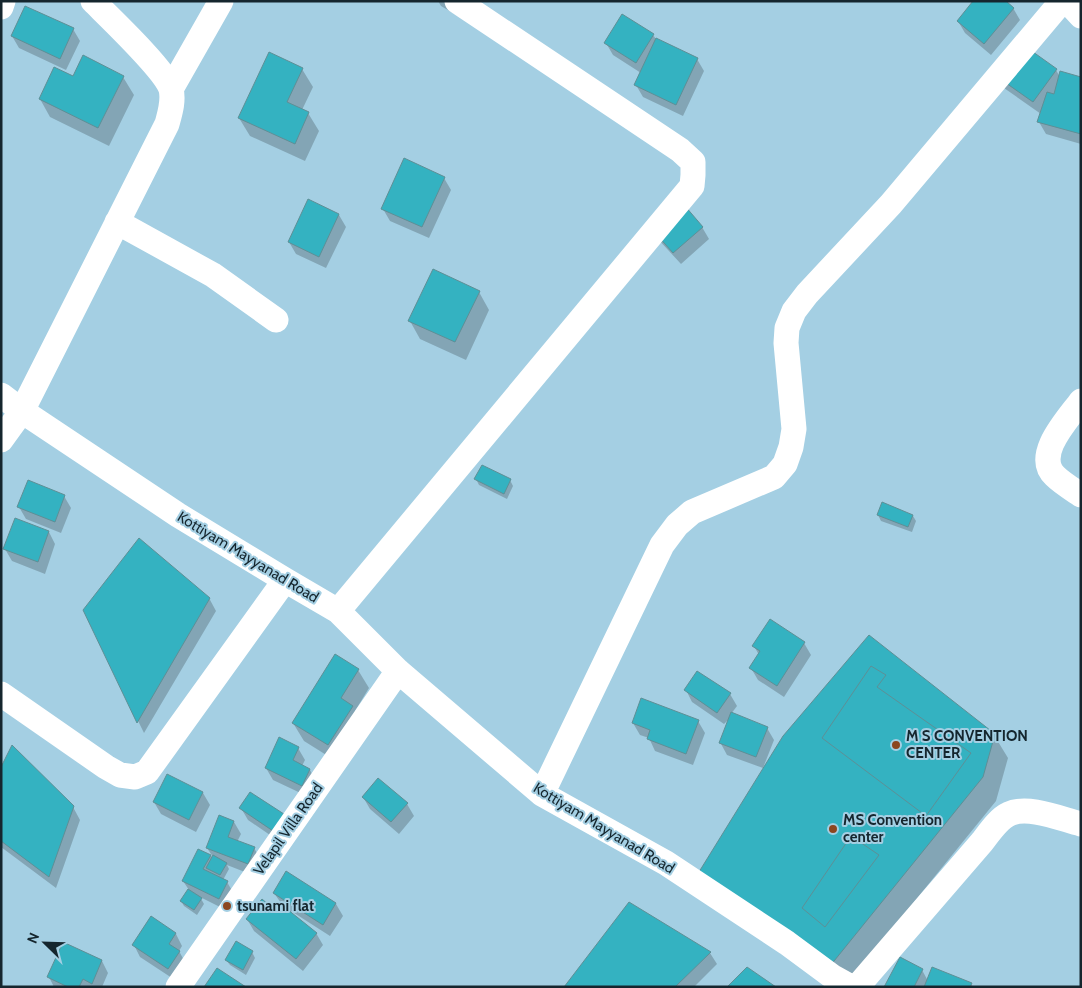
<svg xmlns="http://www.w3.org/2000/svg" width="1082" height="988" viewBox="0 0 1082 988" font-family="Cabin,sans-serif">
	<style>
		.shadow { fill: #0003 }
		.building { fill: #34b2c1; stroke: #5e8f96 }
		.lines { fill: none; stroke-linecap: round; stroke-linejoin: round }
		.minor { stroke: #fff; stroke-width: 25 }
		.poi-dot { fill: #8c461f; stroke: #a4cfe3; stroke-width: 2 }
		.labels { text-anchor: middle; stroke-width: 4; stroke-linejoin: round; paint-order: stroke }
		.street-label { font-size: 15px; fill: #15262e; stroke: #a4cfe3 }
		.poi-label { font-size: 15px; font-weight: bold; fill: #15262e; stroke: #a4cfe3; text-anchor: start }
	</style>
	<rect width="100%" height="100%" fill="#a4cfe3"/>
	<path class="shadow" d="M438 1H462L458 16 441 6Z
		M1013 8 1020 20 991 55 965 33 958 21Z
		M73 29 80 41 66 70 19 48 12 36Z
		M653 35 656 39 697 59 704 71 683 116 643 97 636 85 641 73 613 55 606 43Z
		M302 69 313 87 302 110 308 113 319 131 305 161 250 136 239 118Z
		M1056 70 1060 77 1081 79V144L1046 134 1039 122 1041 114 1004 88 997 76Z
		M123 77 134 95 109 146 50 117 40 99Z
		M444 178 451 190 429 238 390 221 383 209Z
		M309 201 339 215 346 227 326 268 296 254 289 242Z
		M702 227 709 239 681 264 657 238Z
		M479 292 489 310 466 360 420 339 410 321Z
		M476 479 510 480 513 486 507 499 479 485Z
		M64 496 71 508 61 533 26 519 19 507Z
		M878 515 913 516 916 521 912 532 881 521Z
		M49 532 55 544 45 574 12 561 5 549Z
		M209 598 216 611 144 733 84 611Z
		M804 643 811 655 784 697 758 680 751 668 759 655 754 646Z
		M335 656 358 670 369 688 355 711 362 724 339 763 304 741 293 723Z
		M686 690 730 694 737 706 731 714 767 728 774 740 763 768 727 755 720 742 730 718 724 724 692 702Z
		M698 721 705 733 693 765 655 751 649 738 640 735 633 723Z
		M994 735 1008 758 996 801 845 987 709 904Z
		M298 748 305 760 302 766 310 770 316 782 309 797 273 780 266 768Z
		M1 770 73 807 80 820 56 888 1 847Z
		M168 775 203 793 210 805 196 832 161 814 154 802Z
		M363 797 407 804 414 816 399 834 370 809Z
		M241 808 286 817 283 844 248 820Z
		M234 822 241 834 237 842 254 848 261 860 255 876 227 865 229 869 223 880 227 882 234 894 226 910 200 897 204 904 197 915 184 906 181 901 189 890 183 881 198 850 213 857 207 848Z
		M286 873 336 904 343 916 330 936 291 911 290 913 316 933 323 945 303 971 254 931 247 919 277 913 283 906 274 893Z
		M151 918 176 934 182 946 179 951 186 964 175 980 140 957 134 945Z
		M252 952 255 958 246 975 230 965 226 960Z
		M710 953 717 964 694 987H566Z
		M102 961 108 973 102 987H54L49 977Z
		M922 970 928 981 971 984 973 987H885Z"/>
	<path class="building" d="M973 1H1006L1014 8 984 44 957 21Z
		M25 6 74 28 60 59 11 36Z
		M622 14 654 34 636 63 604 43Z
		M656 38 698 58 676 105 634 85Z
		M1019 42 1057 69 1033 102 996 76Z
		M269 52 303 68 287 102 309 112 295 144 238 118Z
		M83 55 124 76 98 128 39 99 54 67 73 76Z
		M1060 71 1081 77V134L1037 122 1047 92 1054 94Z
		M404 158 445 177 422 227 381 209Z
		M308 199 339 214 319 257 288 242Z
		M679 199 703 227 673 253 649 226Z
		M433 269 480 291 455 342 408 321Z
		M482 465 511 479 504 494 474 479Z
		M28 480 65 495 55 522 17 507Z
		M882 502 913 515 908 527 877 515Z
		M15 518 49 531 38 562 3 549Z
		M139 538 210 598 137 723 83 610Z
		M770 619 805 642 777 686 749 668 760 651 752 646Z
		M869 635 995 734 983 777 830 966 694 880 783 736Z
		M335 654 359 669 341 698 353 706 328 745 292 723Z
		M871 666 886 675 877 687 971 753 926 816 822 738Z
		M697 671 731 693 717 713 684 690Z
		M641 698 699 720 686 754 647 739 650 730 632 723Z
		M731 712 768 727 756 757 719 743Z
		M279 737 299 747 293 760 310 769 302 786 265 768Z
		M12 745 74 806 49 877 1 841V767Z
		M167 774 203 792 189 820 153 802Z
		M378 778 408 803 391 822 362 797Z
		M250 792 287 816 276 833 239 808Z
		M219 815 234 821 228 837 255 847 248 864 206 848Z
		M851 836 879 855 825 927 802 908Z
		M198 849 211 855 203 869 228 881 219 899 182 881Z
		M213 855 227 863 220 875 206 868Z
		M286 871 336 903 323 925 273 893Z
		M188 889 202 898 194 910 180 901Z
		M262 899 277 912 282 905 317 933 296 959 246 919Z
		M629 902 711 952 675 987H564Z
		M151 916 176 933 169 944 180 951 168 969 132 945Z
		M236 941 253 951 243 970 225 960Z
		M63 942 102 960 92 984 83 979 79 987H68L47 977Z
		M900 957 923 969 914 987H884Z
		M747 967 776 987H727Z
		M932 967 972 983 970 987H924Z
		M217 968 246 987H204Z"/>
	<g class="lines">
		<path class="minor" d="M93 1C110 18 165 70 171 89 174 101 170 113 167 124L22 411 178 515 285 580 338 611 398 671 542 794 666 863 787 943 833 977 851 987
			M1067 1 1081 16
			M1 7 3 1
			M171 89 221 1
			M117 222 213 275 276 320
			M1 395 22 411 1 440
			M1081 401C1068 419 1033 455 1055 476 1062 483 1072 489 1081 495
			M338 611 692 186 693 175V162L680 150 457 1
			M1 694 106 767 120 775 135 777 147 772 285 580
			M542 794 662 545 677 525 692 512 774 477 785 464 791 447 794 429 786 343 787 328 794 311 807 294 891 204 1062 1
			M178 987 398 671
			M857 987 982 842C989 833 998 819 1009 814 1028 805 1061 819 1081 824"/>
	</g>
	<g class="poi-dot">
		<circle cx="896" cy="745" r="5"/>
		<circle cx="833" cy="829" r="5"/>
		<circle cx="227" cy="906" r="5"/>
	</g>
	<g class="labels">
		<g class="street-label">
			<text transform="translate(248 557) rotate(31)" y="5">Kottiyam Mayyanad Road</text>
			<text transform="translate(604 828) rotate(31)" y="5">Kottiyam Mayyanad Road</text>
			<text transform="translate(288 829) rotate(-55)" y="5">Velapil Villa Road</text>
		</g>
		<g class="poi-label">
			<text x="906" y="741">M S CONVENTION<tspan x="906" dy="17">CENTER</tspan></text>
			<text x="843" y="825">MS Convention<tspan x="843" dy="17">center</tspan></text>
			<text x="237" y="911">tsunami flat</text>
		</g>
	</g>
	<rect width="1082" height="988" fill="none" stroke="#15262e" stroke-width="5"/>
	<g transform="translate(45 943) rotate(293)" stroke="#a4cfe3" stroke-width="4" paint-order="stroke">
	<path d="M0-4L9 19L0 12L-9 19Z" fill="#15262e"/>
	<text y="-8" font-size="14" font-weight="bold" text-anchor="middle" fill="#15262e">N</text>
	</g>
</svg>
